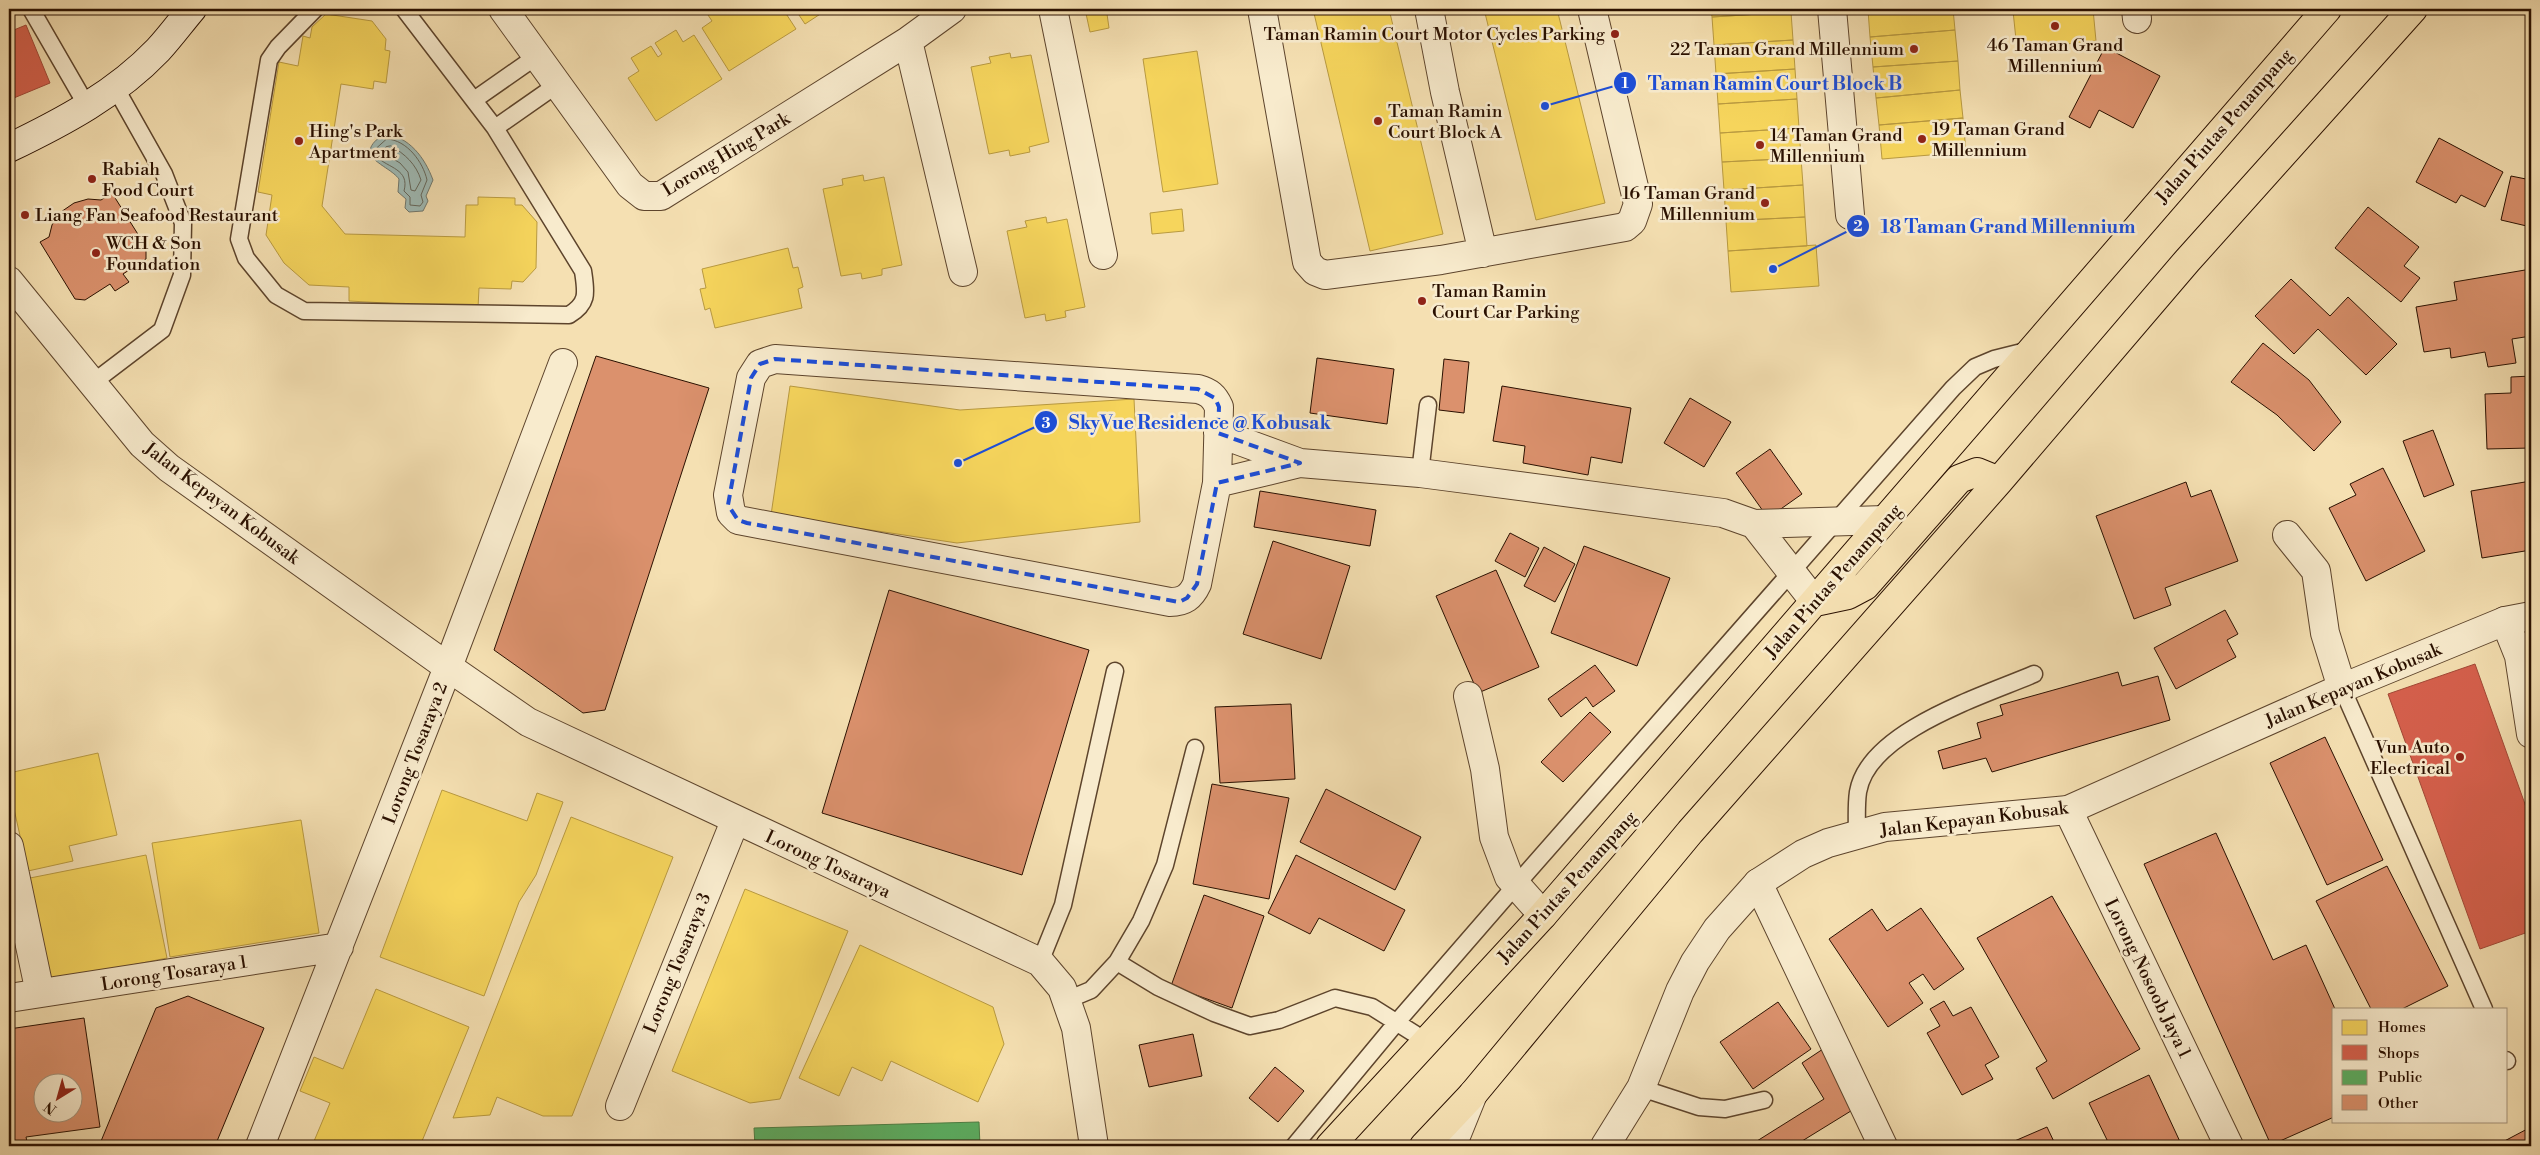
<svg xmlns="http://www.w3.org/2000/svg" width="2540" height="1155" viewBox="0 0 2540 1155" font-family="'Libre Bodoni',serif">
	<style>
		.water { fill: #9fbbb6; stroke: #70776d }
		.homes { fill: #f6d55c; stroke: #b99a40 }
		.shops { fill: #d6604d; stroke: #a24836 }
		.public { fill: #5aae61; stroke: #4c7f44 }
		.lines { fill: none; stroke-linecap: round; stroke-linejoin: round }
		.shore { stroke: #64665b; stroke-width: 1 }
		.building { fill: #db916d; stroke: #2a1000; fill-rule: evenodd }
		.service-casing { stroke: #5d442c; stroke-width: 19 }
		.minor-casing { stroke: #5d442c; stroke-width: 30 }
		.tertiary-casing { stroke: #5d442c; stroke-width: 30 }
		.secondary-casing { stroke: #2a1000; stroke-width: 30 }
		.primary-casing { stroke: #2a1000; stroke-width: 30 }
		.service { stroke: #f8ebcd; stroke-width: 16 }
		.minor { stroke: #f8ebcd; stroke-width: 28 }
		.tertiary { stroke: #f8ebcd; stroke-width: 28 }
		.secondary { stroke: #f8ebcd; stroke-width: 28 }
		.primary { stroke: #f5e0b2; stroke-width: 28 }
		.marked { fill: none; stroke: #1d4ed8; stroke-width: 4; stroke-dasharray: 10 6; stroke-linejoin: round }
		.poi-dot { fill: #8f2418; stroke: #f8ebcd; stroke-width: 2 }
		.labels { text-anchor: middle; stroke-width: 5; stroke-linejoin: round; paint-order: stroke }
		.poi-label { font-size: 18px; fill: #2a1000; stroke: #f8ebcd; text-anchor: start }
		.street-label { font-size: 18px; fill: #2a1000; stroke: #f8ebcd }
		.leader { fill: none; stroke: #1d4ed8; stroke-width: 2 }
		.callout-dot { fill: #1d4ed8; stroke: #f8ebcd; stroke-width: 2 }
		.mark-label { font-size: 15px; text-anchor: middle; font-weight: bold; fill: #fff }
		.callout-label { font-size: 19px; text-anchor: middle; font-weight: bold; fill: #1d4ed8; stroke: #f8ebcd; stroke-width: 5; stroke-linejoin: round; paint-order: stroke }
	</style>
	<rect width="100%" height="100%" fill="#f5e0b2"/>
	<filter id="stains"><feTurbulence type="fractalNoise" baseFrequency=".004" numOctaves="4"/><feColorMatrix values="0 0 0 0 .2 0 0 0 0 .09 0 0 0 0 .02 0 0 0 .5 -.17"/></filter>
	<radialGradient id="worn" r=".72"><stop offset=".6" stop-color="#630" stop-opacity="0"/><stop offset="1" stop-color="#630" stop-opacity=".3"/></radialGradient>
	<path class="water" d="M384 134C409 136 425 158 433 180L426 196 428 201 423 211 409 212 405 208 406 199 398 192 399 179C388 164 350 157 384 134Z"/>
	<path class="homes" d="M704 9H783L796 29 729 71 702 28 712 21Z
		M795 9H828L805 24Z
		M1085 9H1131L1107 14 1109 28 1090 32Z
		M1170 9H1193L1171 14Z
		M1313 9H1389L1443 234 1370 251Z
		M1484 9H1557L1605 203 1536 220Z
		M1711 9H1791V12L1712 17Z
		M1882 9H1953L1955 30 1870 37 1868 10Z
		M2034 9H2093L2096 41 2017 49 2013 11Z
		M1791 12 1793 40 1714 45 1712 17Z
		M326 14 372 21 386 39 385 50 390 51 386 83 374 81 373 89 341 84 322 206 345 234 465 237 466 205H478V197L515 198V205H522L537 222 536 268 523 282 512 281 511 289 479 288 478 308 349 301V287L309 285 284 263 266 235 272 195 258 192 279 62 298 66 303 36 310 38 312 27Z
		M676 30 683 42 694 35 722 79 656 121 628 78 639 71 631 58 651 46 658 57 662 54 655 43Z
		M1955 30 1958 61 1873 67 1870 37Z
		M1793 40 1795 69 1716 74 1714 45Z
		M1197 51 1218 184 1163 192 1143 59Z
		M1010 53 1011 58 1031 55 1049 142 1029 147 1030 152 1010 156 1009 150 989 154 971 67 991 63 989 57Z
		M1958 61 1960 90 1876 98 1873 67Z
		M1795 69 1797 99 1718 104 1716 74Z
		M1960 90 1963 118 1879 125 1876 98Z
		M1797 99 1799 128 1720 133 1718 104Z
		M1963 118 1966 152 1882 159 1879 125Z
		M1799 128 1801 158 1722 162 1720 133Z
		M1801 158 1803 185 1724 190 1722 162Z
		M863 175 864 181 884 177 902 265 882 269V275L862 279 861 273 841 276 823 189 843 185 842 179Z
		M1803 185 1805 217 1726 221 1724 190Z
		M1182 209 1184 231 1152 234 1150 213Z
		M1046 217 1047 223 1067 219 1085 307 1065 311 1066 317 1046 321 1045 314 1025 318 1007 231 1027 227 1025 221Z
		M1805 217 1807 246 1728 251 1726 221Z
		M1816 245 1819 286 1731 292 1728 251Z
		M788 248 793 268 798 267 803 287 798 289 802 308 715 328 710 308 705 310 700 289 706 288 702 269Z
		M790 386 960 410 1134 399 1140 522 957 543 771 515Z
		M98 753 117 835 69 846 73 861 28 871 9 787V773Z
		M442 790 527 821 537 793 563 802 536 875 519 902 484 996 380 957Z
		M571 817 673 857 572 1116H543L497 1097 490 1115 453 1118Z
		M301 820 319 933 170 957 152 843Z
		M146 855 167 958 46 982 25 879Z
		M745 889 848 931 780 1099 750 1103 672 1071Z
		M860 945 993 1007 1004 1044 978 1102 891 1061 882 1081 852 1067 839 1096 799 1078Z
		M376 989 469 1027 420 1146H312L330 1103 300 1091 314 1057 343 1069Z"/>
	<path class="shops" d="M26 25 50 83 9 100V32Z
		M2475 664 2531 821V931L2480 949 2388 694Z"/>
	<path class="public" d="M979 1122 980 1146H755L754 1128Z"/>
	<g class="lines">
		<path class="shore" d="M387 139C407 140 423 162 427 180L421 195 423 202 420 206 410 205V197L404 191C410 169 388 168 377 157V148Z
			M391 146C405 154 416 164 421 180L415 191 411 190 408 172 400 163 383 153 386 147Z"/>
	</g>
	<path class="building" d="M2105 47 2160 76 2133 128 2099 110 2090 128 2069 117Z
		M2439 138 2503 172 2485 207 2461 195 2456 203 2416 182Z
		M2511 176 2531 180V227L2501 220Z
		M112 193 146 247V259L123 274 129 282 115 291 110 284 85 300 75 299 40 242 49 237 52 225 58 214 74 203 88 199 101 200Z
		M2368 207 2419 247 2404 266 2420 278 2401 302 2335 248Z
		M2531 269V336L2512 339 2516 363 2488 367 2485 352 2451 358 2450 348 2424 352 2416 307 2457 300 2454 282Z
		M2291 279 2330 316 2348 297 2397 344 2366 375 2318 329 2294 354 2255 316Z
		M2263 343 2309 380 2341 422 2314 451 2277 415 2231 382Z
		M596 356 709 388 605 710 583 713 494 650Z
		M1317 358 1394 369 1387 424 1310 413Z
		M1444 359 1469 362 1464 413 1439 410Z
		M2531 376V448L2487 449 2485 394 2511 393V377Z
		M1502 386 1631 408 1622 463 1591 457 1588 475 1523 463 1525 446 1493 441Z
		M1690 398 1731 422 1704 467 1664 443Z
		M2433 430 2454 485 2424 497 2403 441Z
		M1770 449 1802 494 1768 518 1736 473Z
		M2383 468 2425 551 2366 581 2329 508 2356 495 2350 484Z
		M2531 481V550L2482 558 2471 491Z
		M2186 482 2191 497 2211 490 2238 561 2165 588 2171 605 2134 619 2096 516Z
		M1260 491 1376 510 1370 546 1254 527Z
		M1510 533 1539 548 1525 577 1495 561Z
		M1273 541 1350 566 1321 659 1243 634Z
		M1584 546 1670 578 1637 666 1551 633Z
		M1544 547 1575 564 1555 602 1524 586Z
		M1496 570 1539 667 1478 693 1436 596Z
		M889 590 1089 650 1022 875 822 813Z
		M2225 610 2238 634 2227 640 2236 657 2176 689 2154 648Z
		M1595 665 1615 691 1593 707 1586 697 1561 717 1548 699Z
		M2118 672 2122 686 2158 676 2170 720 1992 772 1986 758 1943 769 1938 751 1981 738 1977 723 2003 715 2000 705Z
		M1291 704 1295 779 1220 783 1215 707Z
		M1590 712 1611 732 1563 782 1541 762Z
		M2325 737 2383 860 2327 885 2270 763Z
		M1212 784 1289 798 1269 899 1193 884Z
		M1326 789 1421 837 1395 890 1300 842Z
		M2216 833 2273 960 2306 945 2335 1009 2334 1117 2271 1145 2144 864Z
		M1296 855 1405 910 1384 951 1319 918 1310 934 1268 913Z
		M2387 866 2448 986 2402 1009H2371L2316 901Z
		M1204 895 1264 916 1232 1008 1171 986Z
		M2052 896 2140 1049 2053 1099 2036 1068 2047 1061 1977 938Z
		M1921 908 1964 969 1934 990 1923 974 1909 983 1923 1003 1888 1027 1829 939 1872 909 1887 931Z
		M188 996 264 1028 215 1146H99L156 1008Z
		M1944 1001 1953 1016 1971 1007 1999 1057 1985 1065 1993 1079 1962 1095 1927 1033 1940 1026 1930 1009Z
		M1778 1002 1811 1049 1753 1089 1720 1042Z
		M84 1018 100 1127 26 1137 28 1146H9V1029ZM42 1082H72V1112H42Z
		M1193 1034 1202 1076 1149 1087 1139 1045Z
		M1823 1049 1859 1106 1794 1146H1749L1824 1099 1802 1063Z
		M1275 1067 1304 1091 1278 1122 1249 1098Z
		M2149 1075 2182 1146H2110L2089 1103Z
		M2047 1127 2056 1146H2003Z
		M2531 1127V1146H2495Z"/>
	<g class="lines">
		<g class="service-casing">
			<path id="service" d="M31 9 87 106
				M315 9 278 47 269 60 239 239 246 258 276 295 304 311 569 315C589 303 586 292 583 271L495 128 404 9
				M474 100 537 56
				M495 128 558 84
				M91 384 162 330 182 275 183 223 164 174 115 87
				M1420 473 1428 405
				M2342 688 2484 1009
				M1857 835C1857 821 1856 806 1858 792 1868 731 1983 696 2034 674
				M1040 962 1063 905 1115 671
				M1117 962 1158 987 1214 1013 1250 1026 1279 1020 1335 998 1372 1007 1426 1041
				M1067 1000 1091 990 1117 962 1141 921 1165 865 1195 748
				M2506 1060 2507 1061
				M1641 1088 1699 1107 1725 1109 1764 1100
				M1294 1146 1397 1022 1516 885 1953 388 1975 367 1994 359 2030 350"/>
		</g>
		<g class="minor-casing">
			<path id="minor" d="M503 9 630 185 644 196H661L908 41 952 9
				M1053 9 1103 255
				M1262 9 1307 262 1315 271 1325 275 1441 260 1625 227 1632 221 1638 204 1592 9
				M1429 9 1445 92 1483 253
				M1832 9 1850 215
				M2136 9 2137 19
				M908 41 963 272
				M775 359 1198 389C1209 392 1214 396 1219 407L1217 483 1197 584C1191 597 1184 602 1170 602L738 520 731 513 728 495 751 378 760 364Z
				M1218 433 1300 463 1420 473 1723 513 1754 524 1885 520
				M1217 483 1300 463
				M1754 524 1815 602
				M2287 535 2316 571 2325 633 2342 688
				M2505 621 2519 656 2531 734
				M1468 696 1485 769 1494 837 1509 877 1543 915
				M2068 810 2229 1146
				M9 846 40 993
				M1758 883 1883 1146
				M9 998 339 947
				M620 1106 735 821
				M260 1146 448 667 563 363"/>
		</g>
		<g class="tertiary-casing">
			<path id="tertiary" d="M9 281 142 444 169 468 448 667 528 722 1040 962 1062 988 1076 1028 1094 1146
				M1452 1146 1473 1094
				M1605 1146 1641 1088 1680 991 1695 962 1717 929 1758 883 1803 854 1828 843 1885 827 2068 810 2342 688 2505 621 2531 616"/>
		</g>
		<g class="secondary-casing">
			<path id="secondary" d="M9 148C63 122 116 94 158 50 170 37 181 22 192 9"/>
		</g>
		<g class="primary-casing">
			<path id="primary" d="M1815 602 1848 595 1865 586 1959 479 1977 472 1999 481
				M1330 1146 1543 915 2327 9
				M1424 1146 1473 1094 1690 832 1999 481 2187 261 2413 9"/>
		</g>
		<use href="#service" class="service"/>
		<use href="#minor" class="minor"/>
		<use href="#tertiary" class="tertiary"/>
		<use href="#secondary" class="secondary"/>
		<use href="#primary" class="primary"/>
	</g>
	<path class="marked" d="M775 359 1198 389 1215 398 1219 407 1218 433 1300 463 1217 483 1197 584 1187 598 1179 602 747 523 738 520 728 505 751 378 760 364Z"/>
	<g class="poi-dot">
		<circle cx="2055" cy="26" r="5"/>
		<circle cx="1615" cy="34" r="5"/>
		<circle cx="1914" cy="49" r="5"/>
		<circle cx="1378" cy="121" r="5"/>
		<circle cx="1922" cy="139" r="5"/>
		<circle cx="299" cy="141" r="5"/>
		<circle cx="1760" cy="145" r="5"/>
		<circle cx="92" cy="179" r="5"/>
		<circle cx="1765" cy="203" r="5"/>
		<circle cx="25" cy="215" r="5"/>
		<circle cx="96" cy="253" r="5"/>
		<circle cx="1422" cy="301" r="5"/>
		<circle cx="2460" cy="757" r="5"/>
	</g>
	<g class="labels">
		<g class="poi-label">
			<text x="1605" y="40" text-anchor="end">Taman Ramin Court Motor Cycles Parking</text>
			<text x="2055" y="51" text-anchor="middle">46 Taman Grand<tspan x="2055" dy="21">Millennium</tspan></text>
			<text x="1904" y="55" text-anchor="end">22 Taman Grand Millennium</text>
			<text x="1388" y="117">Taman Ramin<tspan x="1388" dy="21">Court Block A</tspan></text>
			<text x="1932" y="135">19 Taman Grand<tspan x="1932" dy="21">Millennium</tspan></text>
			<text x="309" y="137">Hing's Park<tspan x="309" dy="21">Apartment</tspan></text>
			<text x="1770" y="141">14 Taman Grand<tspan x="1770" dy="21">Millennium</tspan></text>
			<text x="102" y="175">Rabiah<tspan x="102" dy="21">Food Court</tspan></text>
			<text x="1755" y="199" text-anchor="end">16 Taman Grand<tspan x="1755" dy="21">Millennium</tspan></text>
			<text x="35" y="221">Liang Fan Seafood Restaurant</text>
			<text x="106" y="249">WCH &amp; Son<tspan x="106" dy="21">Foundation</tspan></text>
			<text x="1432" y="297">Taman Ramin<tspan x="1432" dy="21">Court Car Parking</tspan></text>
			<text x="2450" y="753" text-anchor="end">Vun Auto<tspan x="2450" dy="21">Electrical</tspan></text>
		</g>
		<g class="street-label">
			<text transform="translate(2224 126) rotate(-49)" y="6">Jalan Pintas Penampang</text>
			<text transform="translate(726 154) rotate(-31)" y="6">Lorong Hing Park</text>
			<text transform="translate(222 503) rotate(37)" y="6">Jalan Kepayan Kobusak</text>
			<text transform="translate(1833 581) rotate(-49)" y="6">Jalan Pintas Penampang</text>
			<text transform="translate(2353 685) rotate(-23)" y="6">Jalan Kepayan Kobusak</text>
			<text transform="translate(415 753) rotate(-69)" y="6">Lorong Tosaraya 2</text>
			<text transform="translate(1974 819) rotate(-7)" y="6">Jalan Kepayan Kobusak</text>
			<text transform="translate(828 864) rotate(25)" y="6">Lorong Tosaraya</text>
			<text transform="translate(1567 887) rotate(-48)" y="6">Jalan Pintas Penampang</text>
			<text transform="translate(677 963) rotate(-68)" y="6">Lorong Tosaraya 3</text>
			<text transform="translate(174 973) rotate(-9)" y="6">Lorong Tosaraya 1</text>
			<text transform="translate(2148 978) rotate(64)" y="6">Lorong Nosoob Jaya 1</text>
		</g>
	</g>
	<path class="leader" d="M1545 106L1625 83M1773 269L1858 226M958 463L1046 422"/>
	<g class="callout-dot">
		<circle cx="1545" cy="106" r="5"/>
		<circle cx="1773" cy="269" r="5"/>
		<circle cx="958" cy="463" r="5"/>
		<circle cx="1625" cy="83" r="12"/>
		<circle cx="1858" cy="226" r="12"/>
		<circle cx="1046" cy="422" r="12"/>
	</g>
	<g class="mark-label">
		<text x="1625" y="88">1</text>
		<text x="1858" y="231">2</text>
		<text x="1046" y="428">3</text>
	</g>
	<g class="callout-label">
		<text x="1775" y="90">Taman Ramin Court Block B</text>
		<text x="2008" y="233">18 Taman Grand Millennium</text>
		<text x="1200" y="429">SkyVue Residence @ Kobusak</text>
	</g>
	<rect width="2540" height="1155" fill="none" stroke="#f5e0b2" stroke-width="30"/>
	<rect x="10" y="10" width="2520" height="1135" fill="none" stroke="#2a1000" stroke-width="2.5"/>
	<rect x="15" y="15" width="2510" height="1125" fill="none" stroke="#2a1000"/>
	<rect x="2332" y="1008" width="175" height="115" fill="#f8ebcd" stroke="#a6937b"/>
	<rect x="2342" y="1020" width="25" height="15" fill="#f6d55c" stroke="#a6937b"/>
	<text x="2378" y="1032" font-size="15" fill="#2a1000">Homes</text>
	<rect x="2342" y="1045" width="25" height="15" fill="#d6604d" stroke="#a6937b"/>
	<text x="2378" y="1058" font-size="15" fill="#2a1000">Shops</text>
	<rect x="2342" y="1070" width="25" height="15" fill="#5aae61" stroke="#a6937b"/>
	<text x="2378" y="1082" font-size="15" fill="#2a1000">Public</text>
	<rect x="2342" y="1095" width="25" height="15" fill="#db916d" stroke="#a6937b"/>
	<text x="2378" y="1108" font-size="15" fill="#2a1000">Other</text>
	<g transform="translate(58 1098) rotate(217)"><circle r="24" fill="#f8ebcd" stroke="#a6937b"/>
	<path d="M0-4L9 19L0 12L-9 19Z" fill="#8f2418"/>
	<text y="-8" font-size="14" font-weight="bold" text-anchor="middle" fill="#2a1000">N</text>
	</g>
	<rect width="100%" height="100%" filter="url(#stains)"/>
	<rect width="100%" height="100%" fill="url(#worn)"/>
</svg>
